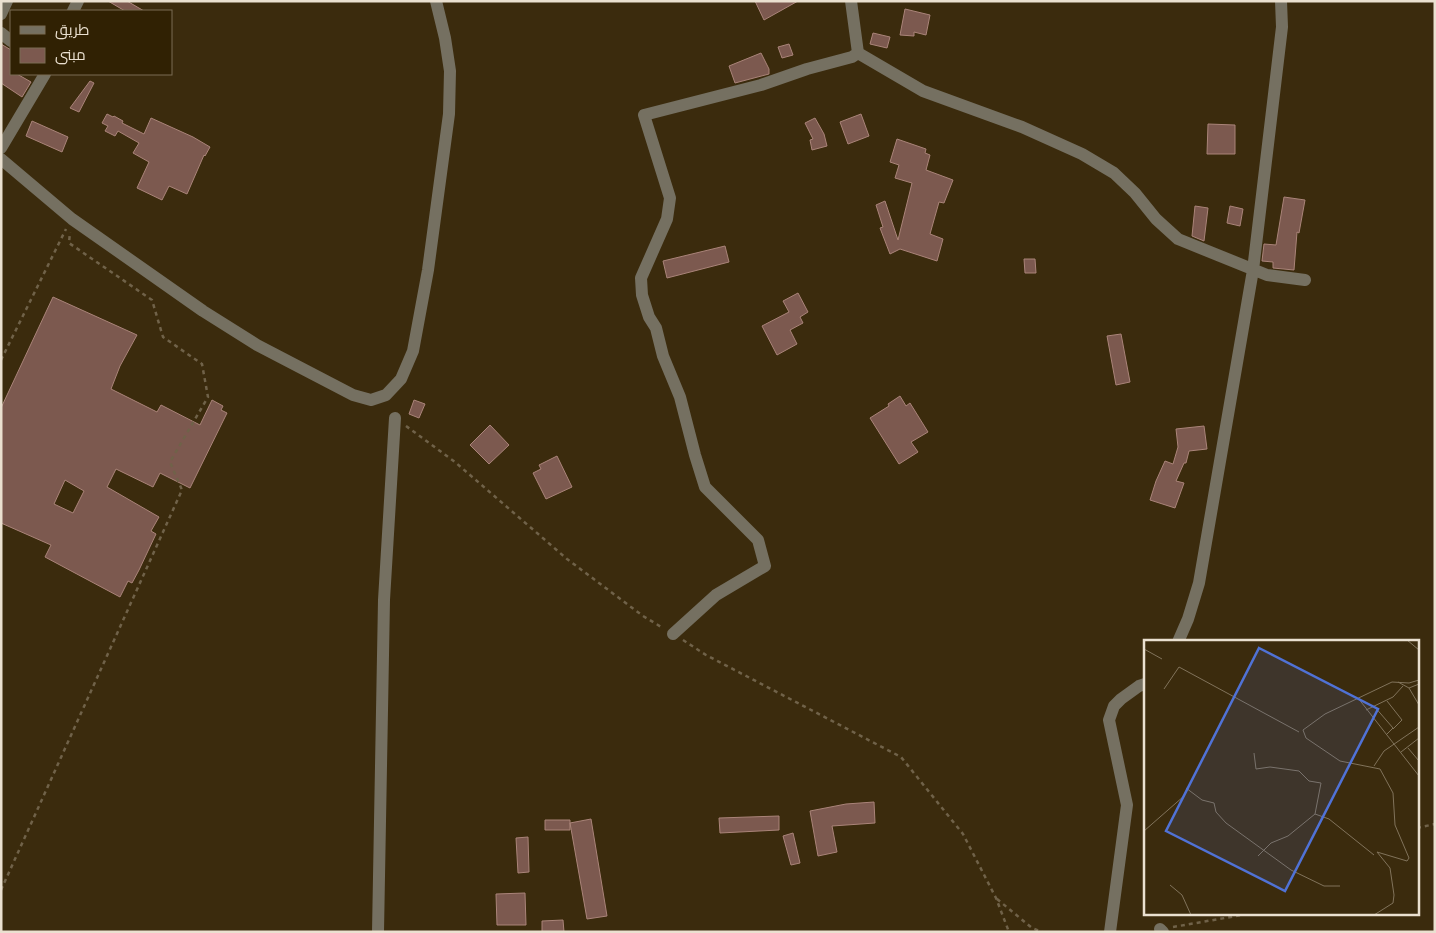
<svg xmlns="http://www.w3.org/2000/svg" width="1436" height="933" viewBox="0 0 1436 933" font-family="Signika,Cairo,sans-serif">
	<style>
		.building { fill: #7c594f; stroke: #aa8479; fill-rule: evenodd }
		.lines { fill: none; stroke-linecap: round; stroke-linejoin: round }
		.path { stroke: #706249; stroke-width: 2.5; stroke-dasharray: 4 4; stroke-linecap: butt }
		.minor { stroke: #757061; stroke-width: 12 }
		.inset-road { fill: none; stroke: #81735b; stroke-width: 1 }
		.view { fill: #5072d6; fill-opacity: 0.15; stroke: #5072d6; stroke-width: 2.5 }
		.inset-edge { fill: none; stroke: #eae0d0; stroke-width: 2.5 }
	</style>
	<rect width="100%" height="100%" fill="#3b2b0d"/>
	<path class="building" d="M108 1H127L144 11H125Z
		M755 1H798L764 20Z
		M905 9 930 15 926 35 914 32V36L900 35Z
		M873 33 890 37 887 48 870 44Z
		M1 44 11 50V74H17L31 82 22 97 1 83Z
		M789 44 793 55 782 58 778 47Z
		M761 53 769 69V74L735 83 729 66Z
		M90 81 94 83 79 112 70 108Z
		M107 114 113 117 114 116 123 121 122 123 144 134 151 118 193 137 210 147 205 156 204 155 187 194 169 186 162 200 137 188 149 162 133 153 139 143 118 131 115 136 105 131 108 126 102 123Z
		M861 114 869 136 848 144 840 122Z
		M815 118 824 134 827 146 812 150 810 140 813 139 805 123Z
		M32 121 68 137 62 152 26 136Z
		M1208 124 1235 125V154H1207Z
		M897 139 926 149 925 153 930 155 926 170 953 180 944 203 939 202 930 234 943 239 937 261 900 249 890 254 880 228 883 227 876 205 885 201 898 240 912 183 895 178 899 165 890 162Z
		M1284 197 1305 200 1299 233 1297 232 1294 270 1273 268V262L1262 261 1264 244 1276 245Z
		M1195 206 1208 208 1204 241 1192 236Z
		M1230 206 1243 209 1240 226 1227 223Z
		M725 246 729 262 667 278 663 261Z
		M1024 259H1035L1036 273H1025Z
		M798 293 808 312 800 317 803 323 790 330 797 344 777 355 762 326 789 312 783 301Z
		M53 297 137 335 120 366 111 389 157 412 161 405 200 425 212 400 223 406 221 410 227 413 190 488 160 473 153 487 116 469 107 487 159 517 151 531 156 534 139 570 132 583 128 581 120 597 45 557 51 545 1 523V408ZM65 480 84 491 73 513 54 504Z
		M1121 334 1130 382 1116 385 1107 336Z
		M900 396 906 406 910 403 928 432 911 442 918 452 899 464 870 418 889 406 888 404Z
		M414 400 425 404 419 418 409 414Z
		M490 425 509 445 489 464 470 445Z
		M1204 426 1207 449 1189 451 1186 463H1184L1176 481 1184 483 1175 508 1150 500 1156 481 1165 461 1173 464 1178 447 1176 429Z
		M557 456 572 487 546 499 533 473 541 469 539 465Z
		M874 802 875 823 832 826 837 852 818 856 810 811 846 804Z
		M779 816V830L720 833 719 818Z
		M591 819 607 916 587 919 570 823Z
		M545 820H570V830H545Z
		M793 833 800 863 791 865 783 836Z
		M528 837 529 872 518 873 516 838Z
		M525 893 526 925H497L496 894Z
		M563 920 564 932H542V921Z"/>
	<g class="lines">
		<path class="path" d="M1 360 66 229
			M406 426 455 462 567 559 643 616 663 628
			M683 640 706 655 901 757 963 834 996 898 1009 932
			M1417 828 1435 824
			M1 890 182 490 170 462 208 397 202 364 163 337 152 300 69 243 70 232
			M997 899 1032 928 1042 932
			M1173 927 1248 914"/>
		<path class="minor" d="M851 1 858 53
			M73 11 78 1
			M1 14 7 1
			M1 33 11 41
			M858 53 923 91 1022 127 1082 154 1114 173 1135 193 1156 219 1178 239 1267 275 1305 280
			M1 148 45 74
			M1 159 72 219 203 311 257 345 353 395 371 400 386 395 401 379 413 351 428 270 449 114 450 71 445 38 436 1
			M673 634 716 595 765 566 758 540 705 487 695 455 680 397 663 356 656 328 649 317 642 295 641 278 667 219 670 198 644 115 761 85 807 69 852 57 858 53
			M1178 642 1188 619 1199 583 1253 270 1282 27 1281 1
			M1160 929 1163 932
			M378 932 384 600 395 418
			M1110 932 1127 805 1109 720 1114 706 1121 699 1139 686 1145 684"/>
	</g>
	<g transform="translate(1144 640)">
		<rect width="275" height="275" fill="#3b2b0d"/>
		<path class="inset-road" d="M263 0 275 10M0 9 18 19M254 42 265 48 275 44M265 48 275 65M20 49 35 27 155 92M214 58 275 136M243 61 258 80 249 89M230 66 249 88 242 95M222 70 249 57 259 46M264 108 275 121M257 112 275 98M110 113 112 129 126 127 155 131 165 141 177 143 171 174 144 196 127 203 114 216M230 126 240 111 275 87M42 148 58 160 70 163 72 172 82 183 147 230 180 246H196M171 174 185 179 230 215M0 191 40 156M26 245 38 255 47 275M230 275 249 263 250 255 246 228 233 212 263 221 265 218 251 185 249 153 236 129 196 121 162 98 159 90 181 74 248 42 265 43 275 40"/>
		<path class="view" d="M115 8 234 69 141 251 22 191Z"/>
		<rect width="275" height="275" class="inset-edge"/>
	</g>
	<rect width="1436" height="933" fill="none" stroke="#eae0d0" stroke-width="5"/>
	<rect x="10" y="10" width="162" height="65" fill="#302103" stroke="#7a6d55"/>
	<rect x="20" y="26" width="25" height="8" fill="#757061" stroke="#7a6d55"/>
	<text x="55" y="35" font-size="15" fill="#eae0d0">طريق</text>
	<rect x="20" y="48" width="25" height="15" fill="#7c594f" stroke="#7a6d55"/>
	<text x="55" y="60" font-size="15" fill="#eae0d0">مبنى</text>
</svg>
